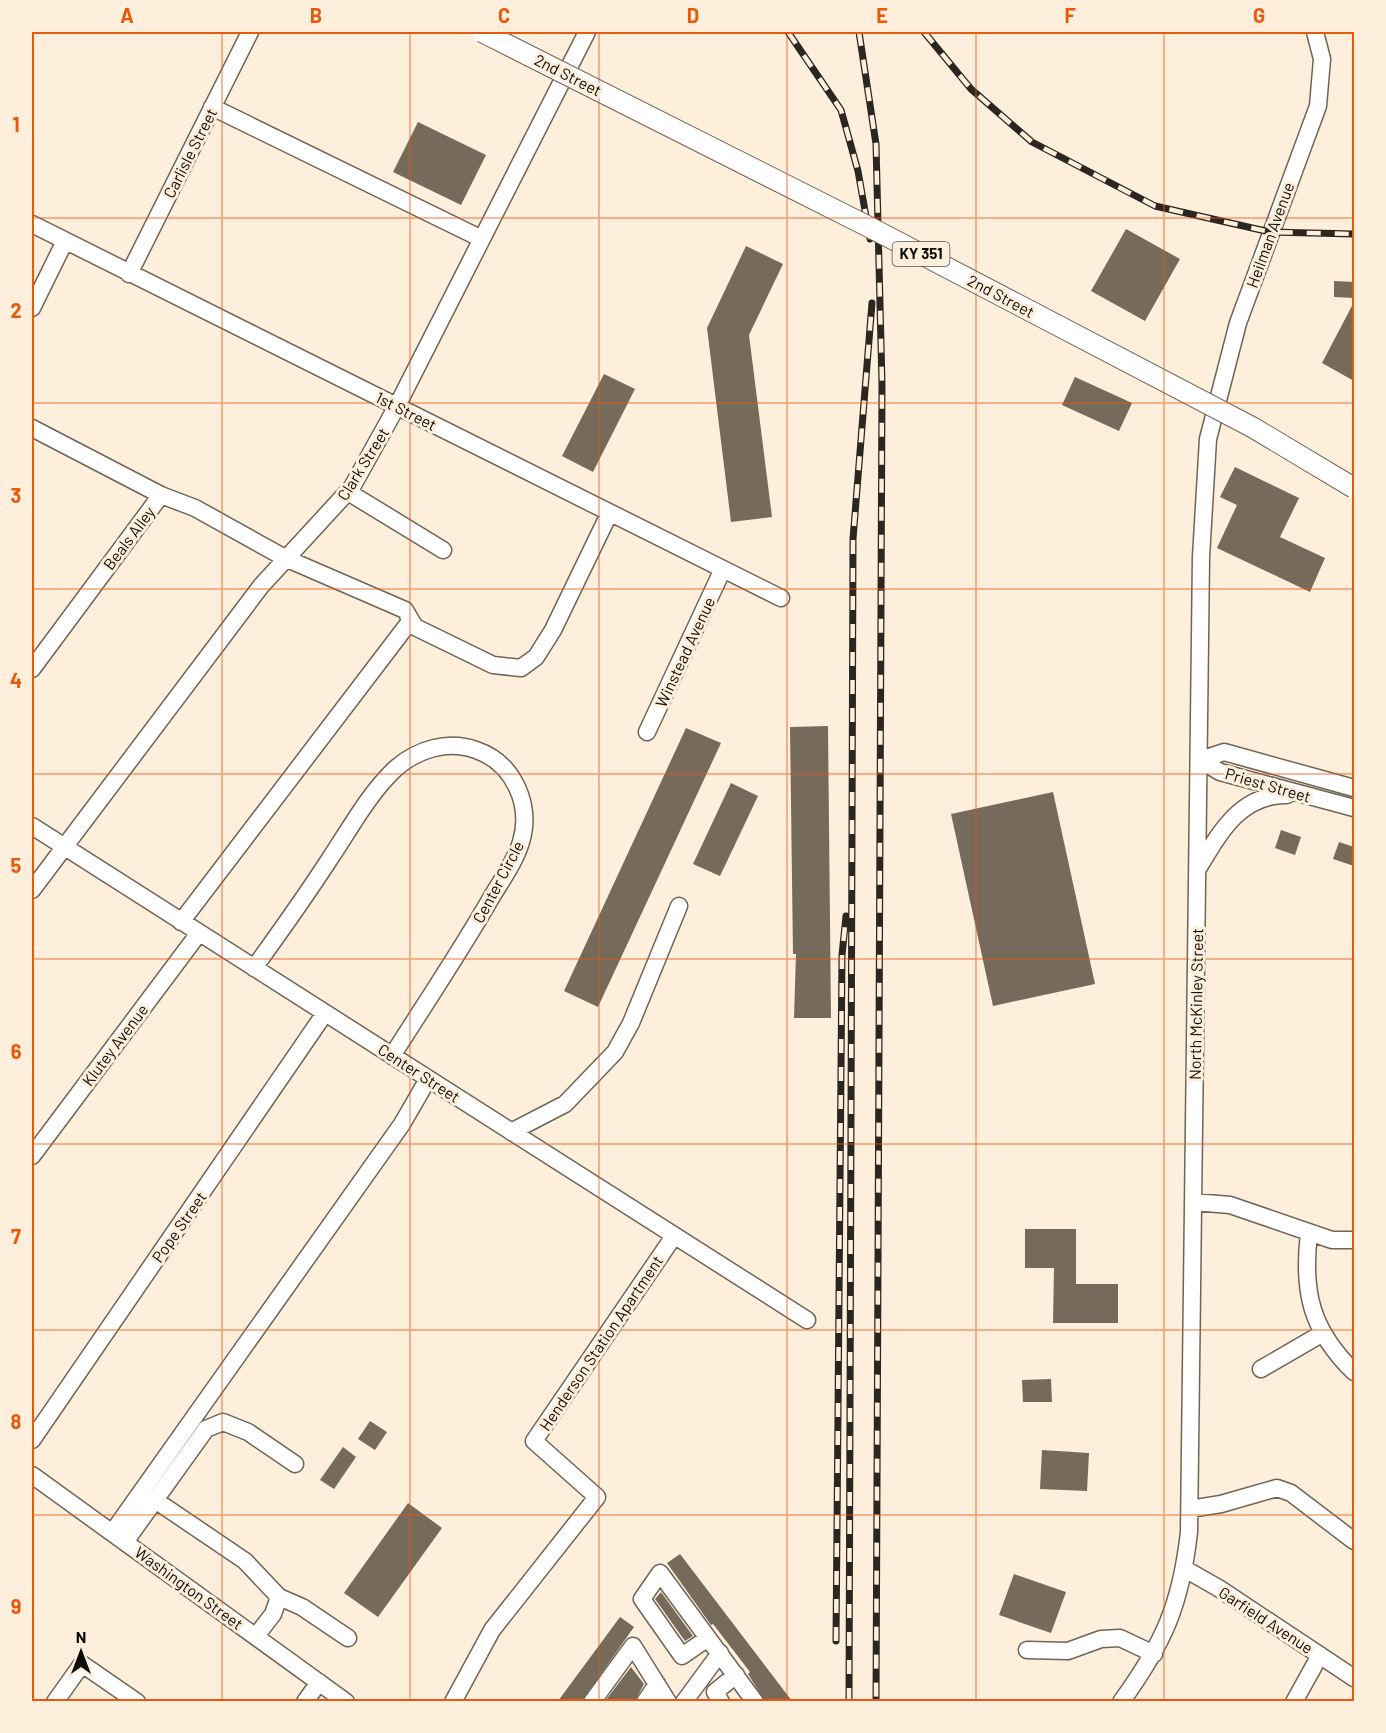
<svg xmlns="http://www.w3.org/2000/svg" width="1386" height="1733" viewBox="0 0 1386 1733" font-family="Barlow,sans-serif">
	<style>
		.building { fill: #766a5a }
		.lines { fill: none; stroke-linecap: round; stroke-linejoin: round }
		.minor-casing { stroke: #706454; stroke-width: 19 }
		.minor { stroke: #fff; stroke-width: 16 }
		.rail-casing { stroke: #2b261f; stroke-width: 7 }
		.rail { stroke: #fdefdc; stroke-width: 4.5; stroke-dasharray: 14; stroke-linecap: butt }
		.major-bridge-casing { stroke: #706454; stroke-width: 22; stroke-linecap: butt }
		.major-bridge { stroke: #fff; stroke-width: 20 }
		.grid { fill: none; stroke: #e8590c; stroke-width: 1.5; stroke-opacity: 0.55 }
		.labels { text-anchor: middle; stroke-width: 6; stroke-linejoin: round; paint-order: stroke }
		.shield { fill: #fdefdc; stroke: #564f46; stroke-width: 1.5 }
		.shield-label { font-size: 15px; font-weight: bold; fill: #0f0b05 }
		.street-label { font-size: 16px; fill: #0f0b05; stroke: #fdefdc }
		.neatline { fill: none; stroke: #e8590c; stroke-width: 2 }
		.grid-label { font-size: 20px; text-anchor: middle; font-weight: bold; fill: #e8590c }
	</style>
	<rect width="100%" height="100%" fill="#fdefdc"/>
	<path class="building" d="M418 122 486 155 461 205 393 172Z
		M1126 229 1180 259 1145 321 1091 291Z
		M746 246 783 264 749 335 772 517 731 522 707 328Z
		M1334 281 1354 282V298L1334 297Z
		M1354 302V381L1322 363Z
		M604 374 635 389 593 472 562 456Z
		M1075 377 1132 403 1119 431 1062 405Z
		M1235 467 1299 498 1280 537 1325 558 1310 592 1217 548 1237 505 1220 497Z
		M828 726 831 1018H794L796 954H793L790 727Z
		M686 728 721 743 598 1007 564 991Z
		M731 783 758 796 720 876 693 864Z
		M1053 792 1095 984 993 1006 951 814Z
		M1281 830 1301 837 1295 855 1275 848Z
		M1339 842 1354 847V866L1333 859Z
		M1025 1229H1076V1284H1118V1323H1053L1054 1268H1025Z
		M1051 1379 1052 1402H1023L1022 1380Z
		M370 1421 387 1432 375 1450 358 1439Z
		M343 1447 356 1457 334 1489 320 1480Z
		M1042 1450 1089 1453 1087 1491 1040 1489Z
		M408 1503 442 1528 378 1617 344 1593Z
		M680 1554 792 1701H765L748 1674 750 1672 713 1624 711 1625 667 1563Z
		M1014 1574 1066 1592 1051 1633 999 1615Z
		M661 1592 693 1636 685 1641 655 1599Z
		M620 1617 634 1627 582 1701H558Z
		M631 1667 644 1684 635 1701H605Z"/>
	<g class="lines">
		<g class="minor-casing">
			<path id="minor" d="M212 107 482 239
				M32 224 781 598
				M129 274 250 32
				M32 308 65 241
				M32 428 161 495 32 669
				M348 492 443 550
				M161 495 195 508 285 558 405 610 415 627 493 665 521 668 536 657 553 630 609 514
				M647 732 722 571
				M1200 760 1220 772 1354 808
				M1200 760 1224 752 1354 788
				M32 826 807 1320
				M1199 867C1220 832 1241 794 1287 795
				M32 890 261 586 352 487 397 406 587 32
				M181 922 411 620
				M254 968C280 932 305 897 329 860 350 829 369 793 396 768 418 749 448 740 476 750 514 763 532 805 521 842 515 862 501 881 491 898 460 952 425 1004 392 1056
				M511 1132 565 1104 615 1052 631 1023 679 906
				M32 1156 199 933
				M1194 1202 1230 1205 1332 1240H1354
				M1309 1233C1302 1292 1311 1330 1354 1372
				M1261 1369 1323 1333
				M32 1440 325 1013
				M32 1475 346 1702
				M155 1500 245 1561 279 1597 273 1614 256 1636
				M1190 1509 1221 1504 1277 1488 1291 1493 1354 1541
				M112 1533 402 1124 428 1079
				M125 1542 206 1429 223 1422 248 1432 295 1464
				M1185 1569 1220 1589 1354 1678
				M279 1597 302 1607 348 1638
				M708 1638 682 1656 642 1599 660 1573 755 1702
				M1027 1650 1068 1651 1101 1639 1120 1638 1154 1654
				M55 1702 82 1664 137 1702
				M305 1702 319 1682
				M453 1702 492 1630 597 1497 534 1441 674 1236
				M592 1702 633 1646 668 1702
				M645 1702 657 1684
				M684 1702 720 1653
				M721 1702 715 1692 736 1675
				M1121 1702C1164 1643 1181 1604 1189 1532L1201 557 1208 439 1238 323 1318 106 1322 59 1315 32
				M1294 1702 1320 1655"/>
		</g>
		<use href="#minor" class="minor"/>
		<g class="rail-casing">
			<path id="rail" d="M788 32 841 110 858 171 870 239
				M859 32 876 144 882 384 876 1702
				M924 32 971 89 1032 142 1155 206 1270 232 1354 234
				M836 1641 842 955 846 916
				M849 1702 853 539 872 303"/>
		</g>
		<use href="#rail" class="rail"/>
		<g class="major-bridge-casing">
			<path id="major-bridge" d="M482 32 877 231 1252 427 1354 488"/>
		</g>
		<use href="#major-bridge" class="major-bridge"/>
	</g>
	<path class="grid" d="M222 32V1702M410 32V1702M599 32V1702M787 32V1702M976 32V1702M1164 32V1702M32 218H1354M32 403H1354M32 589H1354M32 774H1354M32 959H1354M32 1144H1354M32 1330H1354M32 1515H1354"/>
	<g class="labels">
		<rect class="shield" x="892.5" y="242" width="57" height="24" rx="4.5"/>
		<g class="shield-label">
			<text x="921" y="259">KY 351</text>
		</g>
		<g class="street-label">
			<text transform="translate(568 75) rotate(27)" y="6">2nd Street</text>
			<text transform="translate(190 153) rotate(-63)" y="6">Carlisle Street</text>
			<text transform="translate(1270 235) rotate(-70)" y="6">Heilman Avenue</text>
			<text transform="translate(1001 296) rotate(28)" y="6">2nd Street</text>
			<text transform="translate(406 411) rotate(27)" y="6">1st Street</text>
			<text transform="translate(363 464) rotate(-58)" y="6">Clark Street</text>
			<text transform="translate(129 538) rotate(-53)" y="6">Beals Alley</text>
			<text transform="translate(685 652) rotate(-65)" y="6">Winstead Avenue</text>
			<text transform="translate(1268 785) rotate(16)" y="6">Priest Street</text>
			<text transform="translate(498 882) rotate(-62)" y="6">Center Circle</text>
			<text transform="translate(1196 1004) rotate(-89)" y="6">North McKinley Street</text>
			<text transform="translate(115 1045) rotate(-53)" y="6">Klutey Avenue</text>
			<text transform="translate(419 1073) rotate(33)" y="6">Center Street</text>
			<text transform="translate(179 1227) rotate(-55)" y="6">Pope Street</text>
			<text transform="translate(601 1343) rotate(-56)" y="6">Henderson Station Apartment</text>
			<text transform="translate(189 1588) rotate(36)" y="6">Washington Street</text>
			<text transform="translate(1266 1620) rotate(33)" y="6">Garfield Avenue</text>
		</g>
	</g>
	<rect width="1386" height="1733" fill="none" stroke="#fdefdc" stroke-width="66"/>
	<g transform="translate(81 1652)" stroke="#fdefdc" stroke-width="4.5" paint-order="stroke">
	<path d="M0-4.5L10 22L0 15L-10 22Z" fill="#0f0b05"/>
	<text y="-9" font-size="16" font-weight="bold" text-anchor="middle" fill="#0f0b05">N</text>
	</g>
	<rect x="33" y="33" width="1320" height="1667" class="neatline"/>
	<g class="grid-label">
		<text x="127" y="23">A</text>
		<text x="316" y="23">B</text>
		<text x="504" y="23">C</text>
		<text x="693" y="23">D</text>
		<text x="882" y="23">E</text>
		<text x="1070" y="23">F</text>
		<text x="1259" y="23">G</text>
		<text x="16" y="132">1</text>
		<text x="16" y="318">2</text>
		<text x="16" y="503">3</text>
		<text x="16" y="688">4</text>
		<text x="16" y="873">5</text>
		<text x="16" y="1059">6</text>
		<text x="16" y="1244">7</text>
		<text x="16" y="1429">8</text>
		<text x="16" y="1614">9</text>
	</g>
</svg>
